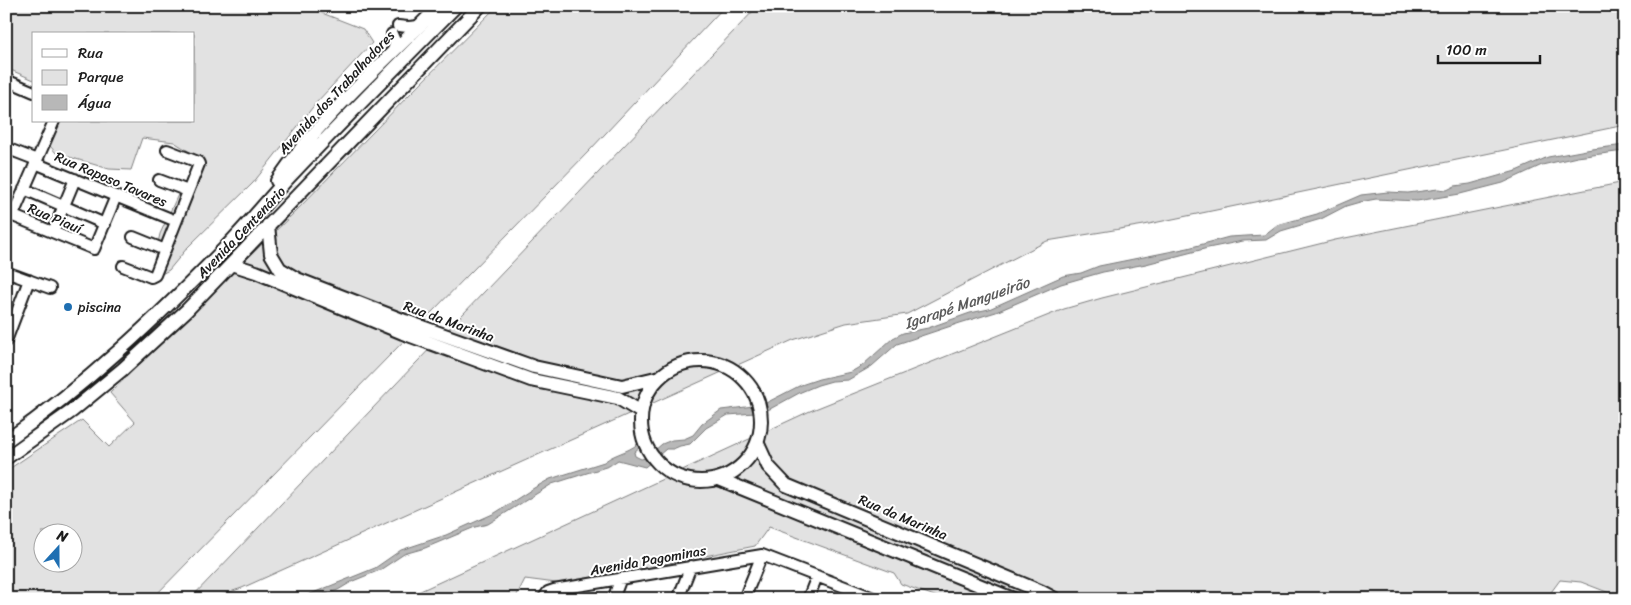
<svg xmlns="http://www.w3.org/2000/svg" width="1631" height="605" viewBox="0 0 1631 605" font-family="Sriracha,sans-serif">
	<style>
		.green { fill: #e2e2e2; stroke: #7f7f7f; fill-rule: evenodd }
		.water { fill: #b8b8b8; stroke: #7a7a7a }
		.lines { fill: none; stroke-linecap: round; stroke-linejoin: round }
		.minor-casing { stroke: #1c1c1c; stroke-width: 14 }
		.major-casing { stroke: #1c1c1c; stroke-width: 16 }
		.minor { stroke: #fff; stroke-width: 10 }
		.major { stroke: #fff; stroke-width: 12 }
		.poi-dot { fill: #1f6fb2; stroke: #fff; stroke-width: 2 }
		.labels { text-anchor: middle; stroke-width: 4; stroke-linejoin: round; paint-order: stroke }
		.street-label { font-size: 14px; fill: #1c1c1c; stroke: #fff }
		.poi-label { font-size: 14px; fill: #1c1c1c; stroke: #fff; text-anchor: start }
		.water-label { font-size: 15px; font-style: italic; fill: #5a5a5a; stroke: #fff }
	</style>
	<rect width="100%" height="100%" fill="#fff"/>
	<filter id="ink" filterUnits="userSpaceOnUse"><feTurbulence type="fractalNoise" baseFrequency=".02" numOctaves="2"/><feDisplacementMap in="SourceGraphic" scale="10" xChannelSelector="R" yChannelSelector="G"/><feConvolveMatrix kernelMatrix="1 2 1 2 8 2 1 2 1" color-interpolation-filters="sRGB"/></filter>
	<g filter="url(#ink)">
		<path class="green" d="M6 6H304L363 29 372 43 316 103 253 183 188 247 169 270 154 278 153 265 160 234 181 188 191 177 198 157 174 142 142 138 131 170 109 169 56 153 45 140 54 121H194V34H34V80L6 68Z
			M497 6H725L590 150 152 599H6V471L82 420 109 447 135 422 110 393 296 211 410 94ZM42 532H72V562H42Z
			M758 6H1602L1625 14V125L1144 225 1047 241 907 314 846 323 793 340 242 588 209 599H190Z
			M1625 182V599L1581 582 1560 580 1546 599H943L901 584 894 573 769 527 755 546 564 584 525 579 517 595 519 599H403L810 411 1064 309 1102 298 1335 240Z"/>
		<path class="water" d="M1625 145 1624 151 1577 157 1542 165 1503 183 1460 194 1417 201 1376 199 1360 202 1346 206 1321 219 1281 231 1266 240 1243 241 1208 248 1146 264 1103 272 1061 284 996 312 960 323 897 344 872 366 848 380 832 381 818 385 801 392 770 409 755 413 728 415 706 428 690 444 680 446 673 449H666L645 467 618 460 609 466 552 484 488 524 475 527 425 548 404 554 380 570 353 581 338 590 309 599H298L375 568 401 550 446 535 495 513 534 488 550 479 604 462C616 452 633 452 642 439L640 447 634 452 635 456 641 459 646 458 662 444 672 440 684 439 693 435 702 424 721 410 762 405 801 385 819 379 851 372 863 365 893 338 903 333 928 328 970 313 989 309 1063 276 1081 273 1099 266 1188 248 1229 237 1264 235 1277 225 1317 214 1361 195 1388 192 1408 193 1438 189 1447 190 1455 186 1470 184 1516 171 1548 157 1592 149Z"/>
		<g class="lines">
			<g class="minor-casing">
				<path id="minor" d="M398 26 408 27 420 26
					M392 34 395 41 393 52
					M6 80 34 92
					M6 148 37 160
					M35 163 176 221
					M159 180 188 191
					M24 189 105 224
					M6 213 94 249 116 196
					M13 215 54 121
					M53 232 75 179
					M133 237 165 250
					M123 266 151 277 155 275 199 164 198 162 167 150
					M6 272 50 288
					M6 341 29 280
					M762 555 876 599
					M543 599 548 592 554 590 762 555
					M613 599 621 578
					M678 599 691 566
					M744 599 762 555
					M808 599 817 576"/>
			</g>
			<g class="major-casing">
				<path id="major" d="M277 181C322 115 384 63 439 6
					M268 225 271 254 280 269 297 279 405 321 534 367 622 386 660 377
					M231 264 256 272 403 333 531 380 618 398 641 412
					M641 421a60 60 0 1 1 120 0a60 60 0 1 1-120 0Z
					M6 441C86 385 156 319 224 249 248 225 269 198 292 174 346 117 401 62 456 6
					M758 444 768 466 786 485 1042 592 1055 599
					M6 458 72 411 123 369 187 310 480 6
					M719 479 1013 599"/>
			</g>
			<use href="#minor" class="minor"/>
			<use href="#major" class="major"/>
		</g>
	</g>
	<circle class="poi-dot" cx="68" cy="307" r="5"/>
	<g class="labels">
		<g class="street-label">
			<text transform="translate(336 92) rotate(-47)" y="5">Avenida dos Trabalhadores</text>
			<text transform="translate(111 179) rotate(23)" y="5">Rua Raposo Tavares</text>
			<text transform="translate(55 218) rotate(23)" y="5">Rua Piauí</text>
			<text transform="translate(241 232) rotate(-46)" y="5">Avenida Centenário</text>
			<text transform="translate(449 321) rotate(20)" y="5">Rua da Marinha</text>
			<text transform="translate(903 517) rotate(23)" y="5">Rua da Marinha</text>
			<text transform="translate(648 560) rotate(-10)" y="5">Avenida Pagominas</text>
		</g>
		<g class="poi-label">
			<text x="78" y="312">piscina</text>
		</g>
		<g class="water-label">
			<text transform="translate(967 303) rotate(-19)" y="5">Igarapé Mangueirão</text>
		</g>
	</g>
	<rect width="1631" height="605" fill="none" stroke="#fff" stroke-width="25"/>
	<rect x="12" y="12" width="1606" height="580" fill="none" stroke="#1c1c1c" stroke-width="2" filter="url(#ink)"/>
	<rect x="32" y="32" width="162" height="90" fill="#ffffff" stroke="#a4a4a4"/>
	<rect x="42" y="49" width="25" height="8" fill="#ffffff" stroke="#a4a4a4"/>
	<text x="78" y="58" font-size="15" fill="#1c1c1c">Rua</text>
	<rect x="42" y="70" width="25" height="15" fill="#e2e2e2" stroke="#a4a4a4"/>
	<text x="78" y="82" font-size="15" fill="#1c1c1c">Parque</text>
	<rect x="42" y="95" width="25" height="15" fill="#b8b8b8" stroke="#a4a4a4"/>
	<text x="78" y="108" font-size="15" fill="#1c1c1c">Água</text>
	<g transform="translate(58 548) rotate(21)"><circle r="24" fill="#ffffff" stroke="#a4a4a4"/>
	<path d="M0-4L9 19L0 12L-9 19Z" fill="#1f6fb2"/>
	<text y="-8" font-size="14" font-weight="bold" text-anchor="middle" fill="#1c1c1c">N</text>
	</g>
	<path d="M1438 55v8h102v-8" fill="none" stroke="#1c1c1c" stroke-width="2.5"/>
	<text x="1446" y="55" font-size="15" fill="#1c1c1c" stroke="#ffffff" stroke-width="4" paint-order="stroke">100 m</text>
</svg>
